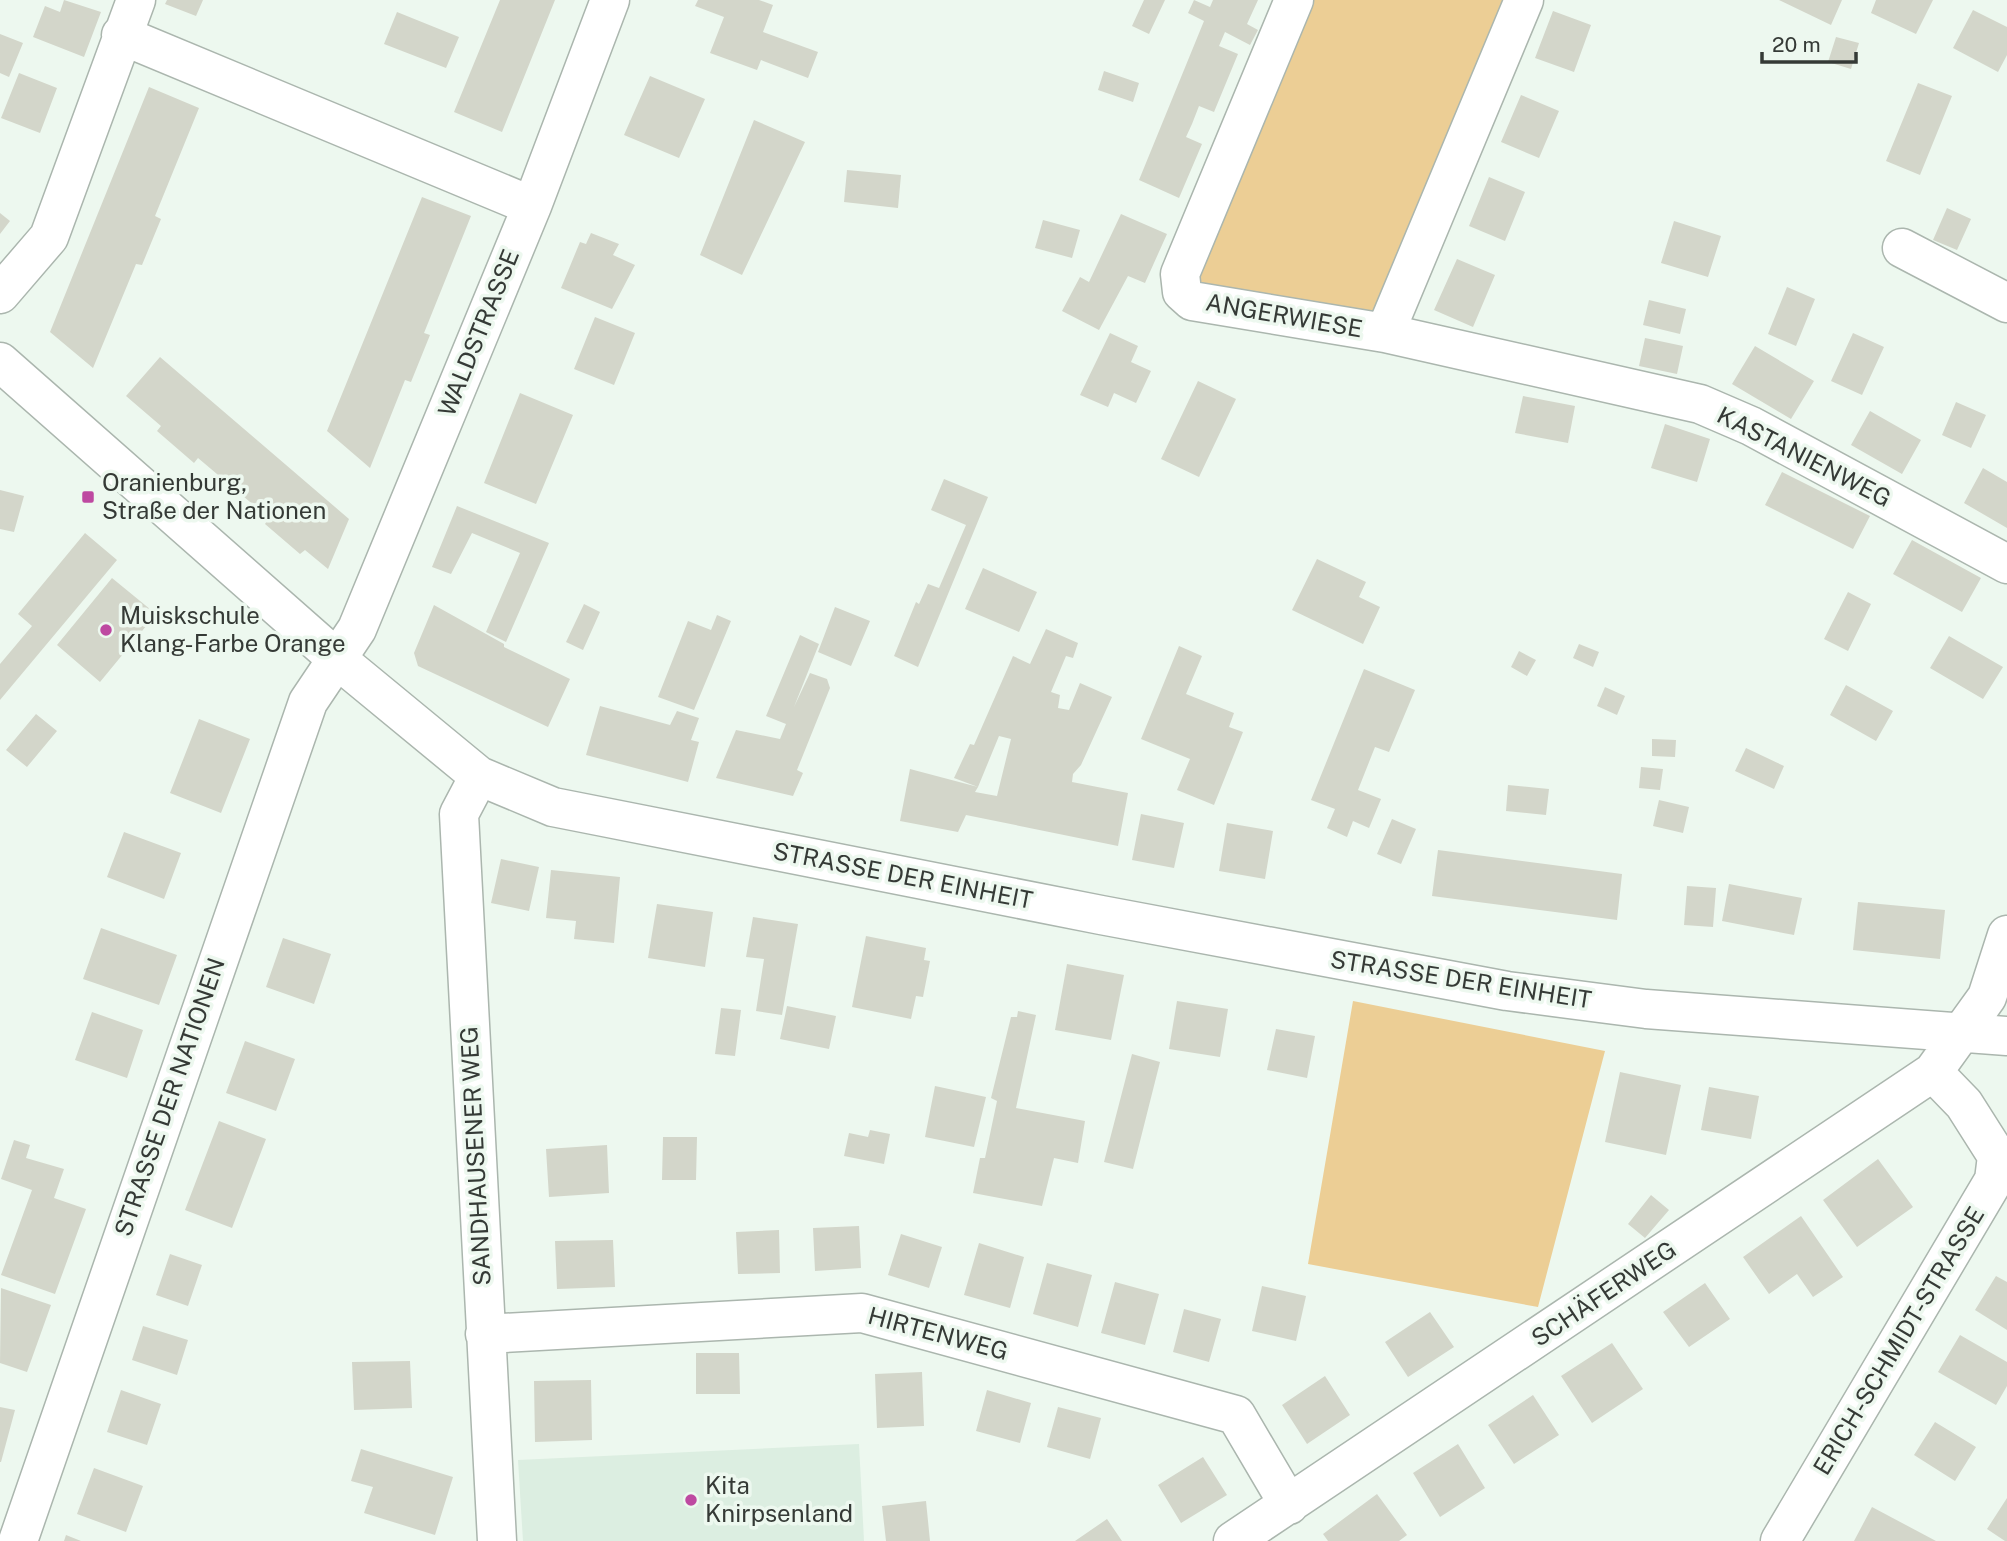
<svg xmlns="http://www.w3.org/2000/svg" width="2007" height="1541" viewBox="0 0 2007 1541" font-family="'Public Sans',sans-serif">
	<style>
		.built { fill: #dceee1 }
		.green { fill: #ecce95 }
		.building { fill: #d3d6ca }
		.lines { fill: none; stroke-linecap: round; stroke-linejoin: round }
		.minor-casing { stroke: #abb6ae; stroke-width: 41 }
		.minor { stroke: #fff; stroke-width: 38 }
		.poi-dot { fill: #be49a1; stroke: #edf8ef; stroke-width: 2.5 }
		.labels { text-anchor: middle; stroke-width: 7; stroke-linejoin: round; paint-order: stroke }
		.street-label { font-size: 24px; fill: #353a36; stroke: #edf8ef }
		.poi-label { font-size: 24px; fill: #353a36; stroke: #edf8ef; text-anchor: start }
	</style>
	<rect width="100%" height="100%" fill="#edf8ef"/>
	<path class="built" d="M859 1444 864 1541H523L518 1460Z"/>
	<path class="green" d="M1310 0H1510L1377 320 1196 287Z
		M1353 1001 1605 1051 1538 1307 1308 1264Z"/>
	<path class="building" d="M64 0 101 12 84 57 33 37 45 6 60 12Z
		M167 0H203L196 16 165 4Z
		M500 0H555L502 132 454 112Z
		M698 0H759L773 5 763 32 818 52 808 78 761 60 757 70 710 53 724 17 695 6Z
		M1144 0H1165L1149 34 1132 26Z
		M1194 0 1210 7 1213 0H1258L1247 24 1258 30 1250 45 1225 32 1219 46 1238 54 1214 112 1199 106 1192 124 1186 137 1202 144 1179 198 1139 180 1204 21 1188 13Z
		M1779 0H1842L1831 25Z
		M1876 0H1933L1916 34 1871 13Z
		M1973 10 2007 27V55L1998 72 1953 48Z
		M1553 11 1591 25 1574 72 1535 58Z
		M397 12 459 37 446 68 384 44Z
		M0 34 23 43 9 77 0 73Z
		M1836 37 1859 43 1851 69 1828 62Z
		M1104 71 1139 83 1133 102 1098 90Z
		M19 73 57 88 40 133 1 118Z
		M650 76 705 99 679 158 624 135Z
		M1918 83 1952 96 1920 175 1886 161Z
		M149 87 199 108 155 216 161 219 142 265 136 264 93 368 50 332Z
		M1521 95 1559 111 1539 158 1501 142Z
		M754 120 805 142 742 275 700 255Z
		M847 170 901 175 898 208 844 202Z
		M1489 177 1525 192 1505 241 1469 226Z
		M422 197 471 216 424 333 430 335 411 382 405 380 370 468 327 431Z
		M1947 208 1971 219 1957 250 1933 240Z
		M0 213 10 221 0 234Z
		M1121 214 1167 234 1145 283 1128 276 1099 330 1062 311 1080 277 1089 282Z
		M1043 220 1080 230 1072 258 1035 248Z
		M1674 221 1721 236 1708 277 1661 263Z
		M591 233 619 244 613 255 635 265 612 309 561 288 580 242 586 244Z
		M1457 259 1495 275 1473 327 1434 310Z
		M1787 287 1815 299 1796 346 1768 334Z
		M1649 300 1686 309 1680 334 1643 325Z
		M595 317 635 333 614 385 574 369Z
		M1110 333 1138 346 1131 362 1151 371 1136 403 1114 393 1108 407 1080 395Z
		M1853 333 1884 347 1862 395 1831 381Z
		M1645 338 1683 346 1677 374 1639 366Z
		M1755 346 1814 381 1791 419 1732 384Z
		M160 357 349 519 328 569 305 550 300 554 265 524 269 518 198 458 194 463 157 431 161 426 126 396Z
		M1198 381 1236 399 1199 477 1161 459Z
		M520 393 573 415 536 504 484 483Z
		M1523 396 1575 406 1568 443 1515 433Z
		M1956 402 1986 415 1971 448 1942 435Z
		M1870 411 1921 440 1902 474 1851 445Z
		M1665 424 1710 439 1697 482 1651 468Z
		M1983 468 2007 482V528L1964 503Z
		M1782 472 1870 516 1853 549 1765 505Z
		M944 479 988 497 918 667 894 656 916 602 919 604 928 584 939 588 966 525 931 510Z
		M0 490 24 496 14 532 0 529Z
		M457 506 549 543 506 642 486 632 520 553 472 533 451 574 432 567Z
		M85 533 117 560 0 700V664L32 626 18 614Z
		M1912 540 1981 578 1962 612 1893 574Z
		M1317 559 1366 582 1359 597 1380 607 1363 644 1292 610Z
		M983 568 1037 592 1019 632 965 609Z
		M112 578 156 614 100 682 57 645Z
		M1848 592 1871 604 1848 651 1824 639Z
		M584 604 600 612 583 650 566 642Z
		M434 605 504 644V647L570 679 548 727 418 666 414 653Z
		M835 607 870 621 851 666 818 652Z
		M717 615 731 621 694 710 658 697 688 621 711 630Z
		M1046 629 1078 643 1073 658 1066 656 1051 692 1060 695 1058 708 1069 710 1080 683 1112 697 1081 765 1073 774 1072 782 1128 793 1118 846 966 815 958 832 900 821 910 769 978 787 975 792 997 796 1011 739 999 736 978 787 954 778 970 744 974 745 1013 656 1030 664Z
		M800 635 819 644 794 707 810 673 827 679 830 688 797 770 803 773 793 796 716 778 736 730 780 739 786 724 766 716Z
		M1949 636 2003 667 1983 699 1930 668Z
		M1579 644 1599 652 1593 667 1573 658Z
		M1179 646 1202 656 1186 694 1234 713 1229 727 1243 732 1214 805 1177 790 1190 759 1141 739Z
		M1519 651 1536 660 1527 676 1511 667Z
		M1364 669 1415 690 1389 752 1375 747 1358 790 1381 799 1369 828 1353 821 1347 837 1327 828 1335 809 1311 800Z
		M1846 685 1893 711 1876 741 1830 715Z
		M1605 687 1625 696 1617 715 1597 706Z
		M600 706 670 725 677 711 699 718 691 740 699 742 688 782 586 755Z
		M36 714 57 731 27 767 6 750Z
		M199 719 250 739 221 813 170 793Z
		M1652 739 1676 740 1675 757 1652 756Z
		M1746 748 1784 766 1774 789 1735 771Z
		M1641 767 1663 769 1660 790 1639 788Z
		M1508 785 1549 789 1546 815 1506 811Z
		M1659 800 1689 807 1683 833 1653 826Z
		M1141 814 1184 823 1174 868 1132 860Z
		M1392 819 1416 829 1401 864 1377 854Z
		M1227 823 1273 831 1265 879 1219 871Z
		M124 832 181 853 164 899 107 877Z
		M1438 850 1622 874 1617 920 1432 896Z
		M501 859 539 867 529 911 491 903Z
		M551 870 620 877 614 943 574 939 576 921 546 918Z
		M1729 884 1802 898 1794 935 1722 921Z
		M1687 886 1716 888 1713 927 1684 925Z
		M1858 902 1945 910 1940 959 1853 950Z
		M657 904 713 912 705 967 648 958Z
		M753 917 798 924 782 1015 756 1011 764 959 746 957Z
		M101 928 177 955 159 1005 83 979Z
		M866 936 926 948 924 960 930 961 923 997 916 996 911 1019 852 1007Z
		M283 938 331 954 314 1004 266 987Z
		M1067 964 1124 975 1111 1040 1055 1030Z
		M1177 1001 1228 1009 1220 1057 1169 1049Z
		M787 1006 836 1016 829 1049 780 1039Z
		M721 1008 741 1010 735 1056 715 1054Z
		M1018 1011 1036 1015 1016 1108 1085 1121 1078 1163 1054 1158 1042 1206 973 1193 980 1158H985L997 1101 991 1098 1011 1017H1017Z
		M92 1012 143 1030 127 1078 75 1060Z
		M1276 1029 1315 1036 1307 1078 1267 1070Z
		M245 1041 295 1059 276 1111 226 1093Z
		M1132 1054 1160 1062 1133 1169 1104 1162Z
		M1620 1072 1681 1085 1666 1155 1605 1142Z
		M935 1086 986 1097 974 1147 925 1137Z
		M1709 1087 1759 1096 1751 1139 1701 1130Z
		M219 1121 266 1139 232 1228 185 1210Z
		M870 1130 890 1134 884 1164 844 1156 849 1133 868 1137Z
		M663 1137H697L696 1180H662Z
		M14 1140 30 1145 26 1158 64 1169 54 1198 86 1209 55 1294 1 1275 32 1190 1 1179Z
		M607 1145 609 1193 549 1197 546 1149Z
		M1878 1159 1913 1207 1857 1247 1823 1200Z
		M1651 1195 1669 1210 1645 1238 1628 1224Z
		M1801 1216 1843 1277 1813 1297 1797 1274 1769 1294 1743 1257Z
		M859 1226 861 1268 815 1271 813 1228Z
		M779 1230 780 1273 738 1274 736 1232Z
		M901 1234 942 1247 929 1288 888 1275Z
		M613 1240 615 1287 557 1289 555 1241Z
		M979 1243 1024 1257 1010 1308 964 1295Z
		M170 1254 202 1265 188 1306 156 1295Z
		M1047 1263 1092 1275 1078 1327 1033 1314Z
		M1996 1276 2007 1282V1330L1975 1310Z
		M1115 1282 1159 1294 1145 1345 1101 1333Z
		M1705 1283 1730 1319 1689 1347 1663 1312Z
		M1262 1286 1306 1296 1296 1341 1252 1331Z
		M1 1288 51 1305 27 1372 0 1363Z
		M1184 1309 1221 1319 1209 1362 1173 1352Z
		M1430 1312 1454 1347 1408 1377 1385 1342Z
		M143 1326 188 1340 177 1375 132 1360Z
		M1960 1335 2007 1362V1386L1996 1405 1938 1372Z
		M1612 1343 1643 1389 1592 1423 1561 1376Z
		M696 1353H739L740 1394H696Z
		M410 1361 412 1408 354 1410 352 1362Z
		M922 1372 924 1426 877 1428 875 1374Z
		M1325 1376 1350 1415 1307 1444 1282 1405Z
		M591 1380 592 1440 535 1442 534 1381Z
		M121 1390 161 1404 147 1445 107 1432Z
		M987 1390 1031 1403 1020 1443 976 1431Z
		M1533 1395 1559 1435 1514 1464 1488 1425Z
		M0 1407 15 1410 1 1462H0Z
		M1058 1407 1101 1418 1090 1459 1047 1447Z
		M1935 1422 1976 1447 1955 1481 1914 1455Z
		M1458 1444 1485 1488 1440 1517 1413 1473Z
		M361 1449 453 1477 435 1535 364 1513 373 1487 351 1481Z
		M1203 1457 1227 1495 1181 1523 1158 1485Z
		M94 1468 143 1486 126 1532 77 1514Z
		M1377 1494 1407 1535 1399 1541H1328L1323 1534Z
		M2007 1498V1541H2005L1987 1529Z
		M926 1501 930 1541H886L882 1506Z
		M1872 1507 1936 1541H1854Z
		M1107 1519 1122 1541H1075Z
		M66 1535 81 1541H64Z"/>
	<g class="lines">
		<g class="minor-casing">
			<path id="minor" d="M1294 0 1180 274 1182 292 1192 301 1385 333 1524 0
				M121 35 532 206
				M1902 248 2007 303
				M0 294 49 237 136 0
				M1385 333 1700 404 1751 426 2007 564
				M0 362 337 659 479 776 553 807 1101 915 1507 991 1646 1009 2007 1036
				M479 776 459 814 497 1541
				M485 1334 862 1313 1236 1415 1289 1505
				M18 1541 308 702 357 629 532 206 610 0
				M1233 1541 1933 1072 1987 997 2007 935
				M1780 1541 1994 1180 1997 1156 1964 1104 1933 1072"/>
		</g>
		<use href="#minor" class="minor"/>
	</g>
	<g class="poi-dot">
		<rect x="81" y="490" width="14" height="14" rx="3.5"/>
		<circle cx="106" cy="630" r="7"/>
		<circle cx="691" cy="1500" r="7"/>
	</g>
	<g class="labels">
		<g class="street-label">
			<text transform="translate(1284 316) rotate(10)" y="8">ANGERWIESE</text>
			<text transform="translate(479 333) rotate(-68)" y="8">WALDSTRASSE</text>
			<text transform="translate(1804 457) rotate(27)" y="8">KASTANIENWEG</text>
			<text transform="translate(903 876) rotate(11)" y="8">STRASSE DER EINHEIT</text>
			<text transform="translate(1461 980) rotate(9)" y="8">STRASSE DER EINHEIT</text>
			<text transform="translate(170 1097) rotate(-71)" y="8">STRASSE DER NATIONEN</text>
			<text transform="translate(476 1156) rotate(-93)" y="8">SANDHAUSENER WEG</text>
			<text transform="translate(1604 1294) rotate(-34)" y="8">SCHÄFERWEG</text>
			<text transform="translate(938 1334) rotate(15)" y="8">HIRTENWEG</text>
			<text transform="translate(1899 1341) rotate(-59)" y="8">ERICH-SCHMIDT-STRASSE</text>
		</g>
		<g class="poi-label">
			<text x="102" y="491">Oranienburg,<tspan x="102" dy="28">Straße der Nationen</tspan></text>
			<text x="120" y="624">Muiskschule<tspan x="120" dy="28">Klang-Farbe Orange</tspan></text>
			<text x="705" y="1494">Kita<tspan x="705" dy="28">Knirpsenland</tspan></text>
		</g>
	</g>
	<path d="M1762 52v10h94v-10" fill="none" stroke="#353a36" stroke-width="3.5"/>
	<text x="1772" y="52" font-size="21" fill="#353a36" stroke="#edf8ef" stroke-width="5" paint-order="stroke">20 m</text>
</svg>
